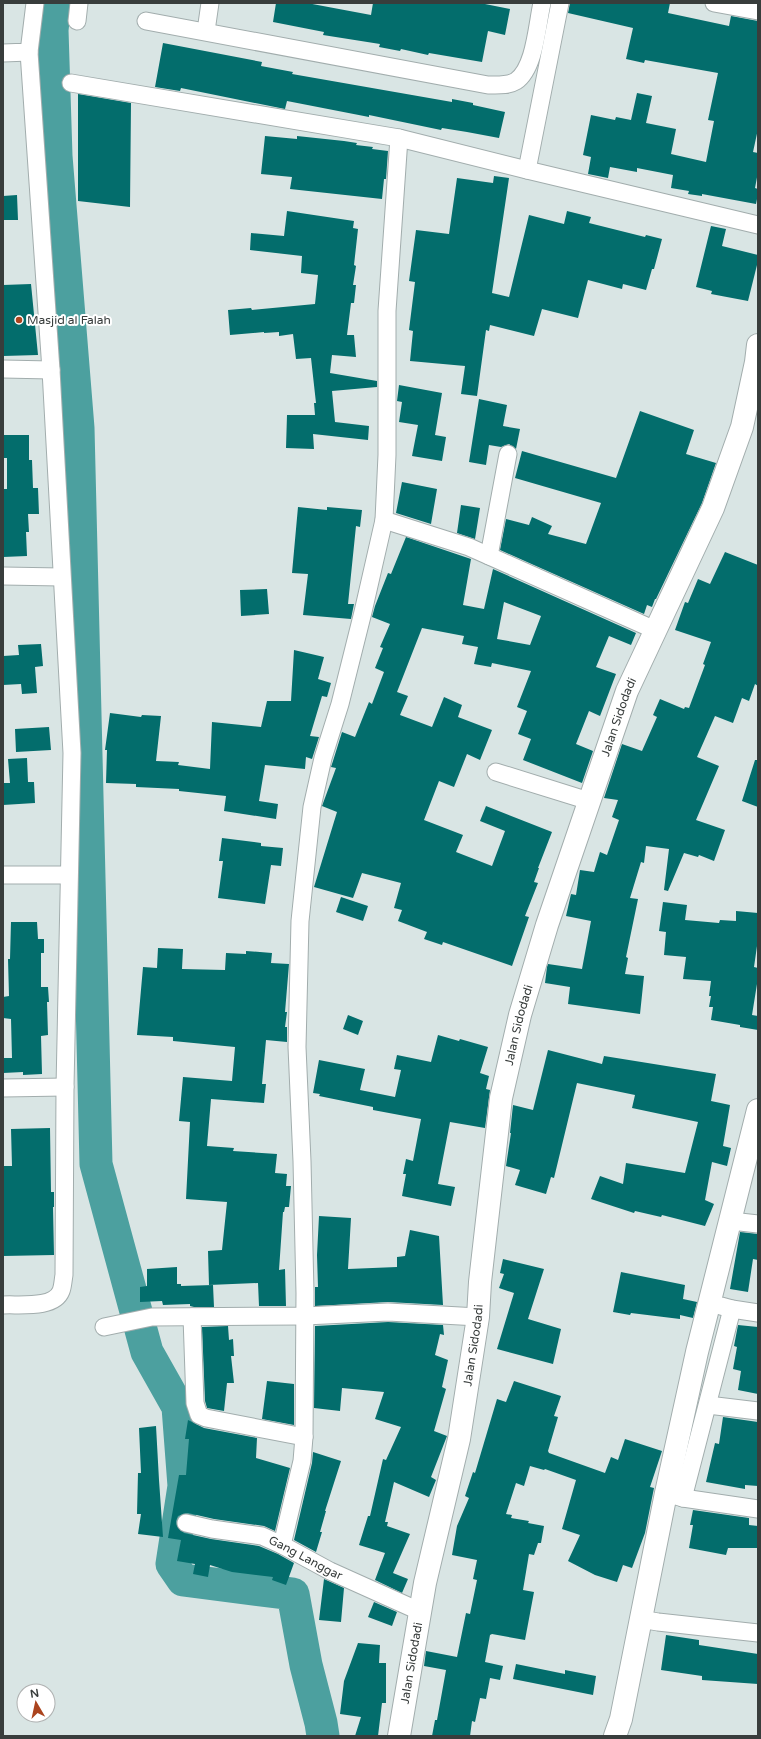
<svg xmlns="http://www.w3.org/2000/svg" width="761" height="1739" viewBox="0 0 761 1739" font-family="'Varela Round',sans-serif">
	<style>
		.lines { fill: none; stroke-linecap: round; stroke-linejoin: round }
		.river { stroke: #4ca09f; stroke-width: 33 }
		.building { fill: #036d6c; fill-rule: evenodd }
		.minor-casing { stroke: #a2adad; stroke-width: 19 }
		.tertiary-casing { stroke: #a2adad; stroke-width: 24 }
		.minor { stroke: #fff; stroke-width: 17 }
		.tertiary { stroke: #fff; stroke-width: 22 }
		.poi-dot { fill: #ab441e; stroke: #fff; stroke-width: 1.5 }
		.labels { text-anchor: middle; stroke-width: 4; stroke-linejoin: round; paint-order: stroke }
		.poi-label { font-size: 12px; fill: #383d3c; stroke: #fff; text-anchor: start }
		.street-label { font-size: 12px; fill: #383d3c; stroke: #fff }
	</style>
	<rect width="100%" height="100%" fill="#d9e5e4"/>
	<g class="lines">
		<path class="river" d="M55 3 52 30 56 156 78 428 96 1164 147 1352 178 1407 184 1486 172 1564 183 1580 293 1594 306 1665 321 1723 323 1736"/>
	</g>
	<path class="building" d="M276 3H307L371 15 373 3H480L510 9 505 35 488 31 482 62 429 53 428 55 401 49 400 51 379 47 380 44 323 35 324 32 273 22Z
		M570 3H670L668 13 729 26 731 16 758 21V129L753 152 758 153V172L755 188 758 189V194L756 204 702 194V196L688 194 689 191 671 188 673 175 637 168V172L610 167 608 178 588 174 591 157 583 155 591 115 615 120 616 117 631 120 637 93 652 96 646 123 676 129 671 154 706 162 714 121 708 120 718 73 645 60 644 63 626 59 633 28 568 13Z
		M163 43 262 62 261 66 293 72 292 74 452 102V99L473 103V105L505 112 499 138 467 132 442 128 441 130 369 115V117L287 101 285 109 181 88 180 91 155 87Z
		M78 94 131 103 130 207 78 201Z
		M265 136 297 139V136L344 141 357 143 356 145 373 147 372 149 388 151 386 179H384L382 199 290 189 292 177 261 174Z
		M494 176 509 178 492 293 509 297 529 215 564 224 567 211 591 217 589 223 645 237 646 235 662 239 654 269H652L646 290 623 284 622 289 588 280 578 318 542 309 534 336 490 325 489 331 486 330 477 396 461 394 465 366 410 361 413 331 409 330 415 282 409 281 416 230 449 234 457 178 493 183Z
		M17 195 18 220H3V196Z
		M287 211 354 221 353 228 358 229 354 265 356 266 353 285H356L354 303H351L347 335H354L356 357 332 355 330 373 377 381V387L332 391 335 422 369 426 368 440 313 434 314 449 286 448 287 415H315L314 403H316L311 358 296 359 293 334 279 336V332L264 333V332L230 335 228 310 251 308 252 310 315 304 318 275 301 273 302 256 250 250 251 233 284 236Z
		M711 226 726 229 722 246 758 255V261L748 301 711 294 712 291 696 287Z
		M31 284 38 355 3 356V285Z
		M399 385 442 393 435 435 446 437 442 461 412 456 418 425 399 422 402 402 397 401Z
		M479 399 507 405 503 426 520 429 516 449 509 444 501 447 489 445 486 465 469 462Z
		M640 411 694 430 686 454 716 463 702 503 656 599H655L652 607 647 605 644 614 500 550 506 519 529 525 532 517 552 526 548 534 586 544 601 503 515 478 522 451 616 478Z
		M3 435H29V460H32L33 488H38L39 514H28L29 532H26L27 556 3 557V489H7V458H4Z
		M402 482 437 489 431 524 396 513Z
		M461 505 480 508 475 539 457 533Z
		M298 507 327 510V507L362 510 360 527 356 526 348 604H354L351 619 303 615 308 574 292 573Z
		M406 537 471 559 463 605 484 609 493 569 636 633 631 645 609 636 596 667 616 674 600 716 589 711 576 744 593 751 582 783 523 760 531 739 518 734 527 711 517 707 531 671 492 663 491 667 474 664 478 647 462 644 464 636 422 628 397 692 408 696 400 715 432 727 444 697 462 705 458 717 492 730 480 760 467 754 454 787 439 781 424 820 463 835 456 852 492 866 505 831 480 821 486 806 552 832 538 868H539L534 882 538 883 525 916 529 917 512 966 443 942 442 945 424 939 427 932 398 921 402 910 394 908 401 883 362 873 353 898 314 887 337 812 322 806 336 768 331 767 333 761 342 732 355 737 369 702 372 704 384 672 375 668 383 648 380 647 390 624 372 617 375 606 388 573 391 574ZM504 602 541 616 530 645 497 639Z
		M725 552 758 565V686L755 684 749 701 742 698 733 723 715 716 697 757 719 766 696 820 725 830 714 861 699 855 698 857 684 853 668 891 664 890 669 849 646 846 644 863 641 862 630 898 638 899 626 957 628 958 625 974 644 976 640 1014 568 1004 570 987 545 983 547 967 548 964 582 969 591 921 566 916 571 894 576 895 580 870 594 872 600 852 607 855 619 820 612 817 618 800 604 798 622 744 642 751 657 717 653 715 660 699 684 709 685 707 689 708 705 665 703 664 711 642 675 630 685 602 688 603 698 579 710 584Z
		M267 589 269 614 241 616 240 590Z
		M41 644 43 666 35 667 37 693 22 694 21 684 3 685V656L19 655 18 645Z
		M294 650 324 657 318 679 331 683 327 697 322 696 310 736 319 737 312 759 306 757 305 769 265 765 259 801 278 804 276 819 224 811 226 796 179 791V789L136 787V784L106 783 107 750H105L110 713 141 717 142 715 161 716 156 761 179 762 178 765 210 769 212 722 261 727 267 701H291Z
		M49 727 51 750 16 752 15 729Z
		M27 758 28 782H34L35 803 3 805V783H10L8 759Z
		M755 760H758V807L742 801Z
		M222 838 261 843V846L283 848 281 866 271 865 265 904 218 898 223 861H219Z
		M341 897 368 906 363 921 336 912Z
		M663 902 687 905 685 920 719 923 720 920 736 921V911L758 913V939L754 967 758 968V984H757L752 1015 758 1016V1030L740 1027V1025L711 1020 713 1007H709L711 996H709L711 981 683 979 686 957 664 955 666 932 659 931Z
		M11 922H37L38 939H44V953H41V987H48L49 1002H47L48 1035 41 1036 42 1074 23 1075V1072L3 1073V1058H12L11 1019 3 1018V997L9 996 8 959H10Z
		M158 948 183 949 182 969 225 970 226 953 246 954V951L272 953 271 963 289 964 285 1012H287L285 1027H287V1042L266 1040 262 1084H266L264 1103 211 1099 207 1146 234 1148 233 1151 277 1154 275 1173 287 1174 286 1186H291L289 1207H285L284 1212H283L279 1270 285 1269 286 1306H259L258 1283 209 1285 208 1251 222 1250 227 1202 186 1199 190 1122 179 1121 183 1077 232 1081 235 1047 173 1041V1037L137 1035 143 967 157 968Z
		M348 1015 363 1021 358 1035 343 1029Z
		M438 1035 459 1041 460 1039 488 1047 480 1073 489 1076 486 1089 490 1090 485 1128 450 1122 438 1184 455 1187 451 1206 402 1196 406 1174H403L406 1159 413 1161 421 1119 373 1110V1107L319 1096 320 1094 313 1093 319 1060 365 1069 360 1090 395 1097 401 1070 394 1069 397 1055 431 1062Z
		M548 1050 602 1064 604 1056 716 1074 711 1101 730 1105 723 1146 731 1148 727 1166 712 1162 705 1200 714 1204 705 1226 662 1215 661 1217 635 1211 634 1213 591 1199 600 1176 623 1184 626 1163 685 1173 698 1122 632 1108 635 1095 577 1083 554 1178 551 1177 546 1194 515 1185 520 1170 506 1166 511 1133H510L513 1105 533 1110Z
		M50 1128 51 1192H54V1207H53L54 1255 3 1256V1166H12L11 1129Z
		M319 1216 351 1218 348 1269 397 1267V1257L405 1256 410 1230 439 1236 443 1305 388 1302 315 1306V1287H318L317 1255Z
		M740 1232 758 1234V1260L753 1259 748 1292 730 1289Z
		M503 1259 544 1269 528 1319 561 1329 553 1364 497 1349 514 1293 499 1288 504 1274 500 1273Z
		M177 1267V1284H181V1286L213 1285 214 1307H194L190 1306V1304L163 1305 162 1301 140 1302V1287L147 1286V1269Z
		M621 1272 685 1285 683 1299 697 1302 693 1318 680 1315V1319L631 1313 630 1315 613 1312Z
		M388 1322 443 1325 444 1335 440 1334 435 1355 448 1360 442 1387 446 1389 434 1431 447 1436 431 1477 436 1480 429 1497 394 1482 385 1522H388L387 1526 410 1534 393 1573 408 1579 402 1593 375 1580 385 1553 359 1545 368 1516H370L383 1459 386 1460 401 1427 375 1419 384 1392 342 1388 340 1411 314 1408 315 1326Z
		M738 1325 758 1327V1394L738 1390 741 1371 733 1369 737 1347 734 1346Z
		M228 1326 229 1340 233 1339 234 1356H231L234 1383H227L224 1411 207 1408 205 1401 202 1327Z
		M267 1381 294 1384V1425L262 1419Z
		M514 1381 561 1396 554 1416 558 1417 548 1451 549 1453 605 1473 611 1457 618 1460 625 1439 662 1451 650 1487 654 1488 645 1533 632 1568 623 1565 617 1582 595 1575 568 1561 580 1535 562 1529 576 1480 545 1469 544 1470 530 1466 524 1486 516 1483 506 1514 512 1515 511 1518 529 1521 528 1523 544 1526 541 1543H538L534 1555 529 1554 523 1590 534 1592 525 1640 492 1634 490 1635 485 1662 503 1666 500 1680 490 1678 486 1699 480 1698 475 1722 472 1721 470 1736H432L435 1720H437L446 1670 424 1666 426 1651 457 1657 466 1613 470 1614 477 1580 473 1579 477 1560 452 1555 457 1526 469 1498 465 1496 473 1472 475 1473 497 1399 506 1402Z
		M723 1417 758 1422V1486L745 1485V1489L706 1482 715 1443 719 1444Z
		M188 1420 204 1428 257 1438 256 1458 290 1468 275 1531 264 1526 214 1519 188 1513 183 1514 178 1516 176 1521 177 1526 184 1533 211 1539 259 1546 278 1554 294 1563 286 1585 272 1580 273 1577 232 1572 210 1565 208 1577 193 1574 195 1564 177 1561 181 1540 168 1538 179 1475H186L189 1439H185Z
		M156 1426 159 1480 163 1537 138 1534 141 1514H137L138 1473H141L139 1428Z
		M313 1452 341 1461 325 1511H326L320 1532H322L316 1552 294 1540 312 1463Z
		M693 1510 749 1518V1525L758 1526V1548H728L726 1555 689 1548 693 1525H690Z
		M324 1579 344 1588 341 1622 319 1620Z
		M374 1602 397 1612 392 1626 368 1617Z
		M666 1635 699 1640V1645L758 1654V1684L702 1680V1676L661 1670Z
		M358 1643 380 1645 379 1663H386V1703H382L378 1736H355L361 1717 340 1714 344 1681Z
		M516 1664 565 1674V1670L596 1676 593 1695 513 1679Z"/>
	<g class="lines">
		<g class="minor-casing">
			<g id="minor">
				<path d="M714 3 758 11"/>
				<path d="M77 21 79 3"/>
				<path d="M146 21 488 85C497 85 508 86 516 81 535 68 537 25 542 3"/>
				<path d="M206 31 210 3"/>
				<path d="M3 53 29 52 35 3"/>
				<path d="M71 83 399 138 527 170 758 225"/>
				<path d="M527 170 560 3"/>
				<path d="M3 369 51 370"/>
				<path d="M384 520 469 547 655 630"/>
				<path d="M489 556 508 454"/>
				<path d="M3 576 61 577"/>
				<path d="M496 772 589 801"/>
				<path d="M3 875H68"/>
				<path d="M3 1088 65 1087"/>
				<path d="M731 1221 758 1224"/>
				<path d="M3 1305C19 1304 54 1309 61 1291 63 1286 63 1280 64 1275L65 1087 72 753 51 370 29 52"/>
				<path d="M721 1306 732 1309 758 1313"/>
				<path d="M192 1317 195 1403 199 1415 206 1418 304 1437"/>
				<path d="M104 1327 152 1317 305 1316 388 1312 478 1317"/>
				<path d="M708 1405 758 1411"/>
				<path d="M673 1495 683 1498 758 1509"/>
				<path d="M683 1498 732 1309"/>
				<path id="s1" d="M186 1523 212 1529 262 1536 282 1545 330 1571 419 1611"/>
				<path d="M282 1545 302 1461 304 1437 305 1293 302 1161 297 1047 300 921 312 807 323 758 340 704 363 612 384 520 387 455V311L399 138"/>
				<path d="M640 1619 658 1622 758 1633"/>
			</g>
		</g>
		<g class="tertiary-casing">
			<g id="tertiary">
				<path id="s2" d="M399 1736 425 1583 459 1439 478 1317 480 1282 501 1098 520 1015 547 925 627 691 713 508 742 427 756 362 758 345"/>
				<path d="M615 1736 621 1719 666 1493 697 1352 758 1110"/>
			</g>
		</g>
		<use href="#minor" class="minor"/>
		<use href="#tertiary" class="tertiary"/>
	</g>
	<circle class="poi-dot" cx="19" cy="320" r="4"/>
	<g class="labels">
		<g class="poi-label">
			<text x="27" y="324">Masjid al Falah</text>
		</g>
		<g class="street-label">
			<text dy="4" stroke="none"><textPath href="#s2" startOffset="1046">Jalan Sidodadi</textPath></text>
			<text dy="4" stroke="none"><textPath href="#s2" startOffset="722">Jalan Sidodadi</textPath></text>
			<text dy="4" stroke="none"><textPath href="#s2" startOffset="398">Jalan Sidodadi</textPath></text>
			<text dy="4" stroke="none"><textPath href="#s1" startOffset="126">Gang Langgar</textPath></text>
			<text dy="4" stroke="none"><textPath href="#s2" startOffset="74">Jalan Sidodadi</textPath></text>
		</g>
	</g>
	<rect width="761" height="1739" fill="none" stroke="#383d3c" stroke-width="8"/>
	<g transform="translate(36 1703) rotate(351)"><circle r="19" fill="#ffffff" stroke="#afb1b1"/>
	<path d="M0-3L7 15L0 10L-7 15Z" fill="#ab441e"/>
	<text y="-6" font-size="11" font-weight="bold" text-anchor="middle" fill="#383d3c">N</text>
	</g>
</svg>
